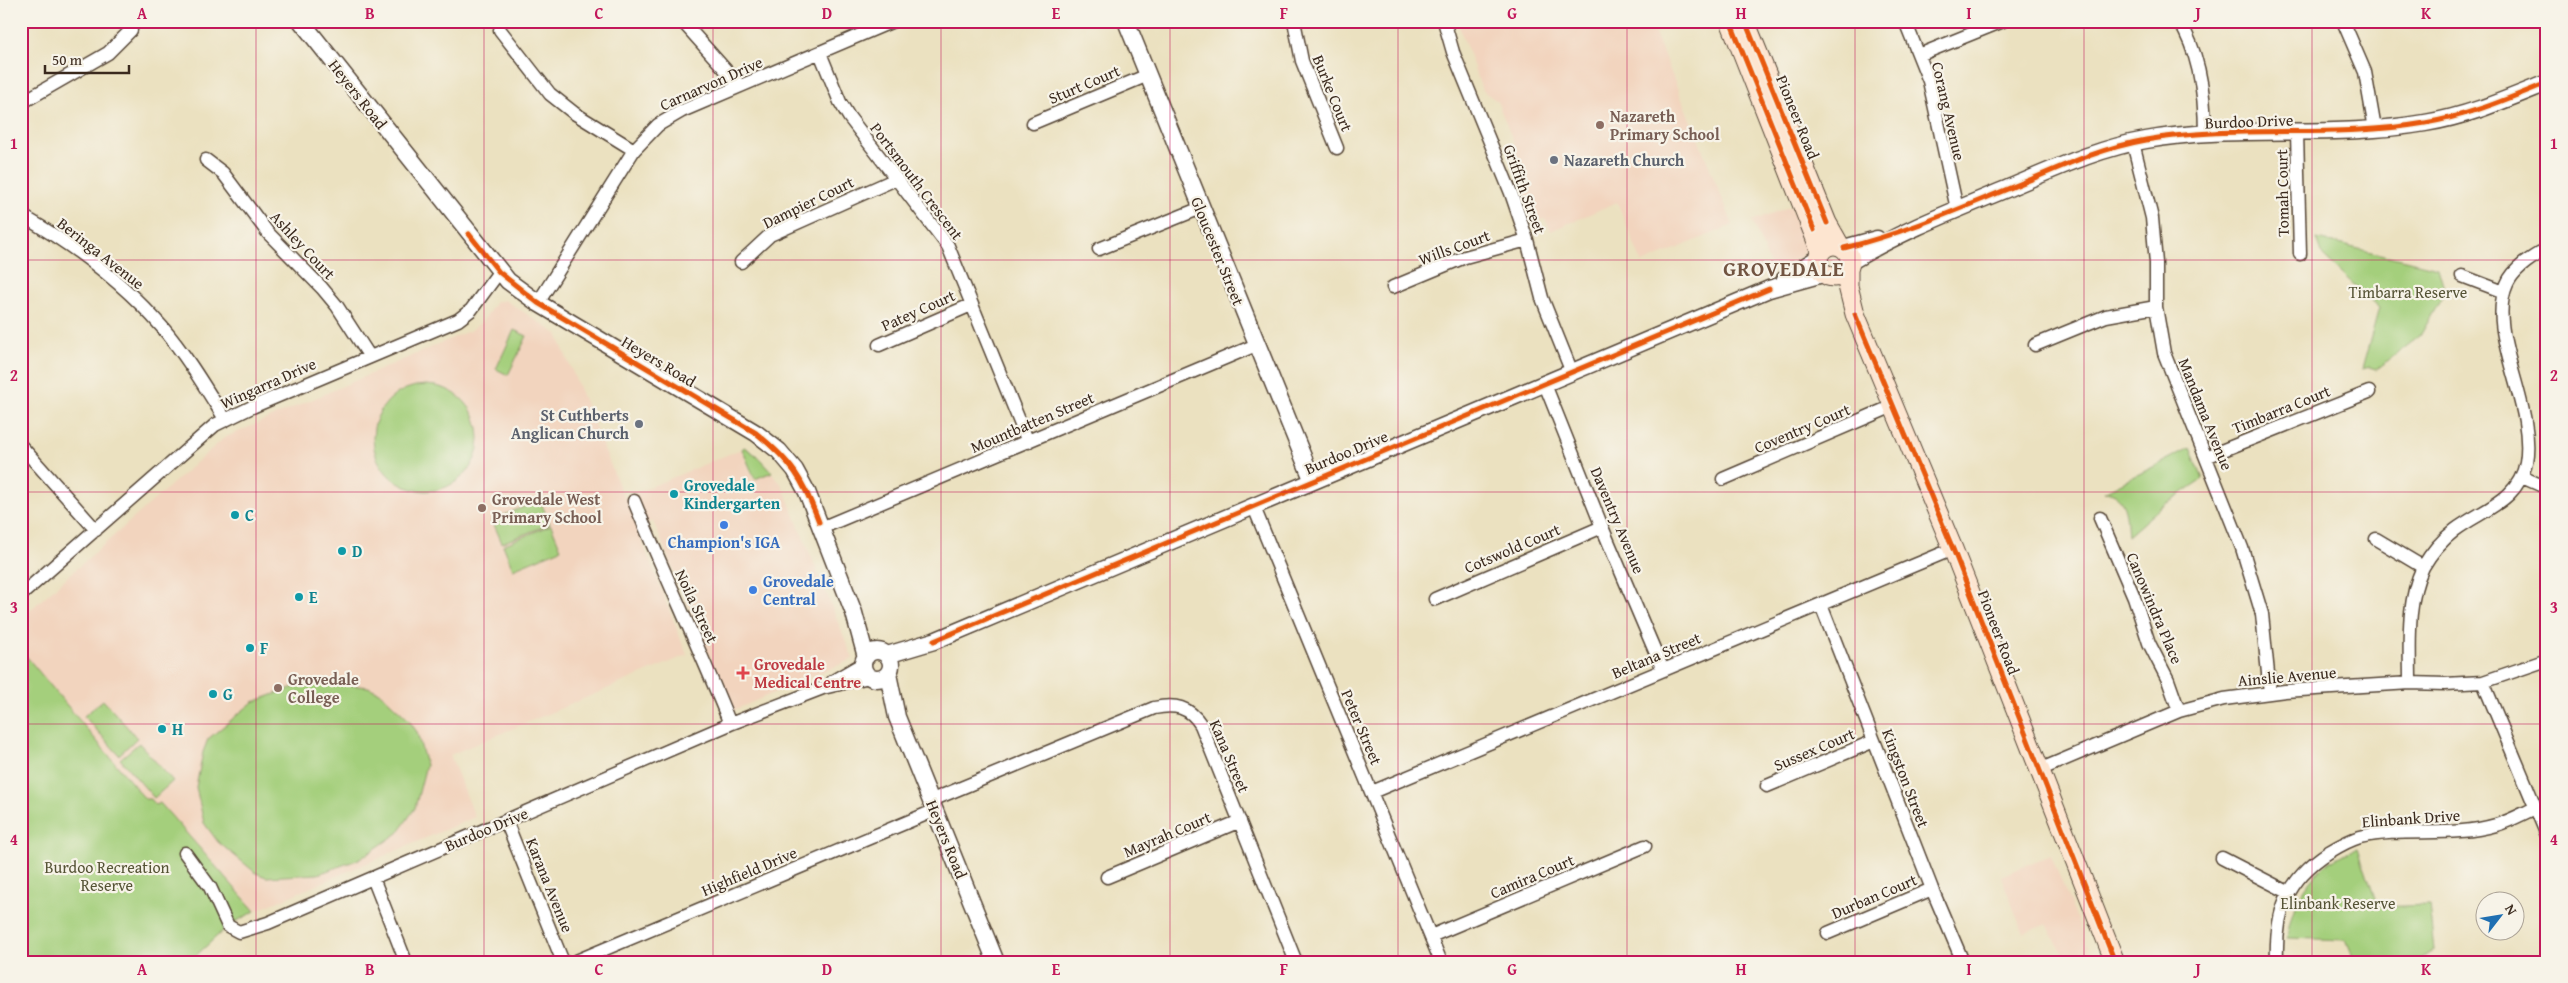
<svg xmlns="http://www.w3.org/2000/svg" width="2568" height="983" viewBox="0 0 2568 983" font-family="'Gentium Book Plus',serif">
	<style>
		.built { fill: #f2d4be }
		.green { fill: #a4cf7b; stroke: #707c4c }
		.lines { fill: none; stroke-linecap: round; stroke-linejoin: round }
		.minor-casing { stroke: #554536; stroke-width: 15 }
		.tertiary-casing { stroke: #554536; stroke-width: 19 }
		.secondary-casing { stroke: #554536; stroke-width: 21 }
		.minor { stroke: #fff; stroke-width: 12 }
		.tertiary { stroke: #fff; stroke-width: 16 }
		.secondary { stroke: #fde5d0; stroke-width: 19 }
		.cycleway-casing { stroke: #f7f3e8; stroke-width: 8 }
		.cycleway { stroke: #e8590c; stroke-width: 5 }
		.grid { fill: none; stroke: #c2185b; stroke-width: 1; stroke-opacity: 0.55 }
		.education-dot { fill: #8d6e63; stroke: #f7f3e8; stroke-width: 2 }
		.worship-dot { fill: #6b7280; stroke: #f7f3e8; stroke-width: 2 }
		.culture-dot { fill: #0f9aa8; stroke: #f7f3e8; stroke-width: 2 }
		.shop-dot { fill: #3f7fe0; stroke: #f7f3e8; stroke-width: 2 }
		.health-dot { fill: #e0444e; stroke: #f7f3e8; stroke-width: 2 }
		.labels { text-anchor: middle; stroke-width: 4.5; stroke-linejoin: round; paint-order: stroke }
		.street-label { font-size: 16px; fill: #3b2a1e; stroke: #f7f3e8 }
		.education-label { font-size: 16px; font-weight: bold; fill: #785e54; stroke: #f7f3e8; text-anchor: start }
		.worship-label { font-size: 16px; font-weight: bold; fill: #5b616d; stroke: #f7f3e8; text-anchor: start }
		.park-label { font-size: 16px; fill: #555335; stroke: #f7f3e8 }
		.culture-label { font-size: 16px; font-weight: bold; fill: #0d838f; stroke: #f7f3e8; text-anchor: start }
		.shop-label { font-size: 16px; font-weight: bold; fill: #366cbe; stroke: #f7f3e8 }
		.health-label { font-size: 16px; font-weight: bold; fill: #be3a42; stroke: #f7f3e8; text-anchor: start }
		.district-label { font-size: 21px; font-weight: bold; letter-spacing: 1px; fill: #715441; stroke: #f7f3e8 }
		.neatline { fill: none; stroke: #c2185b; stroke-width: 2 }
		.grid-label { font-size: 16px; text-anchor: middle; font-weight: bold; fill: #c2185b }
	</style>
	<rect width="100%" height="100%" fill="#f7f3e8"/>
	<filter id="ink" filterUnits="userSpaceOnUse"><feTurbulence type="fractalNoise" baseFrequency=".02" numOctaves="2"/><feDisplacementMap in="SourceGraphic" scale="10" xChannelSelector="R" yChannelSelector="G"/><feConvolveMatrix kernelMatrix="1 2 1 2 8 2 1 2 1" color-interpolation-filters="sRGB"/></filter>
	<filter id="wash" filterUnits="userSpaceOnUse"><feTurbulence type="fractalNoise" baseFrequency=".0096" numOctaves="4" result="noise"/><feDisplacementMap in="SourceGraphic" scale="20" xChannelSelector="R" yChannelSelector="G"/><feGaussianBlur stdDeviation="1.12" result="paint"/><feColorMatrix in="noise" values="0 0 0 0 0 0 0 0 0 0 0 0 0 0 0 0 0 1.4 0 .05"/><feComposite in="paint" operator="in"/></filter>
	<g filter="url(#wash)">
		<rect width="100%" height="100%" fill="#ebe1c0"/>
		<path class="built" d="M1457 21H1650L1733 225 1642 263 1617 202 1551 231 1545 219 1536 222 1514 168 1516 148 1497 101 1482 90Z
			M1791 206 1807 249 1801 257 1772 269 1752 221Z
			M505 300 557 334 624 498 741 449 753 478 692 504 771 472 782 485 853 659 732 711 653 521 636 526 687 655 450 755 475 817 255 911 160 803 155 805 150 799H145L26 657 21 650V618L224 438 471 330 482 322 496 302Z
			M2051 855 2094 962H2067L2047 924 2023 933 2001 876Z"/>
		<path class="green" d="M2317 239 2438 268 2445 292 2420 336 2377 369 2370 367 2362 369 2379 308 2323 256Z
			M514 330 527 336 508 375 496 369Z
			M373 438a53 53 0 1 1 106 0a53 53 0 1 1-106 0Z
			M744 447 756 455 772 472 755 479 742 449Z
			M2190 448 2203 479 2161 507 2128 536C2126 517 2128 494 2104 492Z
			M540 500 550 524 502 543 492 520Z
			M551 525 561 549 513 569 503 545Z
			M21 650 145 799H150L155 805 160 803 255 911 228 926 189 962H21Z
			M311 681 368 687 379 692 408 719 417 732 426 765 415 808 398 833 360 859 318 874 266 877 256 873 218 842 204 823 196 787 203 752 208 739 253 702Z
			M103 700 137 738 119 755 84 716Z
			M139 743 173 781 154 798 120 759Z
			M2358 849 2378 907 2429 905 2434 950 2419 960H2354L2346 940 2287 938C2292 897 2316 860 2358 849Z"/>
	</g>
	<g filter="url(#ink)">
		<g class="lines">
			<g class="minor-casing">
				<path id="minor" d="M682 21 740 86
					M1294 21 1302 61 1337 148
					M1444 21 1453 52 1511 193 1527 240 1542 298 1571 370
					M1905 21 1929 81 1957 209
					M2179 21C2200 54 2205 96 2205 134
					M2343 21 2365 72 2375 129
					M500 30 550 94 574 113 634 150
					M820 53 840 102 849 117 948 246 1028 442
					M1919 55 2003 21
					M21 103 108 53 131 30
					M1033 123 1148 75
					M2297 132 2300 254
					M2133 143 2152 218 2156 263V307L2164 353 2242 548 2262 614 2270 693
					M206 160 223 173 268 233 322 288 337 306 370 357
					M21 215C73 245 123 282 162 327 186 355 205 387 225 419
					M1099 249 1201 208
					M741 262 770 235 896 179
					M2462 276 2504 292
					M1393 287 1465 257 1527 240
					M538 303 634 150 658 125 682 111 893 21
					M879 345 971 305
					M2035 345 2106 316 2156 307
					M1544 382 1602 527 1663 670
					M21 446 96 530
					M2206 457 2369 392
					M2522 477 2547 488
					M1723 479 1893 406
					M634 501C665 576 700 649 730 724
					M1253 505 1441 962
					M2100 518 2134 597 2149 643 2168 680 2179 711
					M821 528 1256 345
					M2376 539 2423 567
					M21 595 215 425 252 407 458 320 471 310 499 272
					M1435 599 1602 527
					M1821 605 1932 889 1963 962
					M833 681 864 663
					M2483 682 2547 835
					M2410 683C2410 644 2406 603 2423 567 2431 553 2442 540 2455 530 2483 509 2519 501 2526 462 2536 405 2485 332 2507 284 2514 268 2532 257 2547 249
					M2039 770 2179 711 2224 699 2285 691 2410 683 2445 684 2483 682 2547 660
					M1767 786 1874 741
					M1372 792 1953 549
					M932 800 1154 708C1175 704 1189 706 1201 725L1296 962
					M506 821 563 962
					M185 853 210 887 228 926 239 932 268 923 730 724 823 688 869 677
					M2222 858 2288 892
					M1107 877 1240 821
					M373 878 406 962
					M1828 933 1932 889
					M1431 936 1645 846
					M574 962 936 810
					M2277 962C2275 912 2286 880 2329 852 2339 846 2349 840 2360 837 2404 827 2452 838 2496 825 2510 821 2522 814 2535 808"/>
			</g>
			<g class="tertiary-casing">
				<path id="tertiary" d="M301 21 508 281 538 303 756 433 779 451 795 470 807 492 854 613 866 657
					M1126 21 1312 479
					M1844 248 1877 239
					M1850 262C1901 231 1956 210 2011 187 2054 169 2099 148 2146 140 2238 124 2333 139 2425 123 2468 116 2507 99 2547 83
					M1785 279 1818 258
					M863 665a14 14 0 1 1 28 0a14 14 0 1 1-28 0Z
					M887 655 934 641 1769 289 1826 273
					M888 674 897 717 996 962"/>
			</g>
			<g class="secondary-casing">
				<path id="secondary" d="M1730 21 1821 252
					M1745 21 1827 223 1840 246
					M1818 261a16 16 0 1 1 32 0a16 16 0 1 1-32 0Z
					M1848 268V286L1855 314 1953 549 2115 962"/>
			</g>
			<use href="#minor" class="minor"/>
			<use href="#tertiary" class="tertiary"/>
			<use href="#secondary" class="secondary"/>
			<g class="cycleway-casing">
				<path id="cycleway" d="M1730 21 1814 230
					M1745 21 1827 223
					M469 234 499 272 538 303 756 433C792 462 803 479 819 522
					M1844 248C1909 232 1970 204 2032 179 2069 163 2106 147 2146 140 2238 124 2333 139 2425 123 2468 116 2507 99 2547 83
					M1855 314 1953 549 2115 962
					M934 641 1769 289"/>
			</g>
			<use href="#cycleway" class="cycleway"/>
		</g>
	</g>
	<path class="grid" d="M256 21V962M484 21V962M713 21V962M941 21V962M1170 21V962M1398 21V962M1627 21V962M1855 21V962M2084 21V962M2312 21V962M21 260H2547M21 492H2547M21 724H2547"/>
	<g class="education-dot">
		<circle cx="1600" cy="125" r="5"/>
		<circle cx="482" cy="508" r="5"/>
		<circle cx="278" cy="688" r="5"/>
	</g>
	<g class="worship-dot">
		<circle cx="1554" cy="160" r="5"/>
		<circle cx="639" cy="424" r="5"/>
	</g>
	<g class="culture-dot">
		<circle cx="674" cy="494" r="5"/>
		<circle cx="235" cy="515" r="5"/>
		<circle cx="342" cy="551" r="5"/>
		<circle cx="299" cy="597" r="5"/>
		<circle cx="250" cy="648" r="5"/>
		<circle cx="213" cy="694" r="5"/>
		<circle cx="162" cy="729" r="5"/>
	</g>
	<g class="shop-dot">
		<circle cx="724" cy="525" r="5"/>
		<circle cx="753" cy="590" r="5"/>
	</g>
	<path class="health-dot" d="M740.5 665.5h5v5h5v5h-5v5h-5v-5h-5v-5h5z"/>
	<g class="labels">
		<g class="street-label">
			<text transform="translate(711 83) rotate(-24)" y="6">Carnarvon Drive</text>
			<text transform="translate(1084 84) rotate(-23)" y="6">Sturt Court</text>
			<text transform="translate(1333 93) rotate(68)" y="6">Burke Court</text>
			<text transform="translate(358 94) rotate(52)" y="6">Heyers Road</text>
			<text transform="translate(1949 111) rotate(77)" y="6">Corang Avenue</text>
			<text transform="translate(1798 117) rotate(68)" y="6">Pioneer Road</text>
			<text transform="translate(2249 121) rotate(-2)" y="6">Burdoo Drive</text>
			<text transform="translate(917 181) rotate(53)" y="6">Portsmouth Crescent</text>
			<text transform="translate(1525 189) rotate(70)" y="6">Griffith Street</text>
			<text transform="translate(2282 193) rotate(-91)" y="6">Tomah Court</text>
			<text transform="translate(808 202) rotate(-26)" y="6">Dampier Court</text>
			<text transform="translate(303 245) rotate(47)" y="6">Ashley Court</text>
			<text transform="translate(1454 247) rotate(-20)" y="6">Wills Court</text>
			<text transform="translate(1218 251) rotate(68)" y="6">Gloucester Street</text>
			<text transform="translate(101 253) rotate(38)" y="6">Beringa Avenue</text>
			<text transform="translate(918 310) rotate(-24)" y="6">Patey Court</text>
			<text transform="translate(659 361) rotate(31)" y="6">Heyers Road</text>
			<text transform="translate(268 383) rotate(-24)" y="6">Wingarra Drive</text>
			<text transform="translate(2281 409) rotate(-22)" y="6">Timbarra Court</text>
			<text transform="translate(2206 414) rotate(68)" y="6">Mandama Avenue</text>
			<text transform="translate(1032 422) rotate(-23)" y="6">Mountbatten Street</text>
			<text transform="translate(1802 428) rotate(-23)" y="6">Coventry Court</text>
			<text transform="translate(1346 452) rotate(-23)" y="6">Burdoo Drive</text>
			<text transform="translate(1618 520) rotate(67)" y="6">Daventry Avenue</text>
			<text transform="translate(1512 548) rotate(-23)" y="6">Cotswold Court</text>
			<text transform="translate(697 606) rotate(65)" y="6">Noila Street</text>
			<text transform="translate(2155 608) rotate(67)" y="6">Canowindra Place</text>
			<text transform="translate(1999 632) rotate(69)" y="6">Pioneer Road</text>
			<text transform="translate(1656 655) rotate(-23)" y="6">Beltana Street</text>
			<text transform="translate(2287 676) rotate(-5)" y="6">Ainslie Avenue</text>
			<text transform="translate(1362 727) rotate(67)" y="6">Peter Street</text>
			<text transform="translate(1814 749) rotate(-23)" y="6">Sussex Court</text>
			<text transform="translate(1230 756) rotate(67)" y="6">Kana Street</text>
			<text transform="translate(1906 778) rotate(69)" y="6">Kingston Street</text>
			<text transform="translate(2411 818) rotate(-4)" y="6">Elinbank Drive</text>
			<text transform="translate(486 829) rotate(-23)" y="6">Burdoo Drive</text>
			<text transform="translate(1167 834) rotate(-23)" y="6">Mayrah Court</text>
			<text transform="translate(947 839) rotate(68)" y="6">Heyers Road</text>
			<text transform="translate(749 871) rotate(-23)" y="6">Highfield Drive</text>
			<text transform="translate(1532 876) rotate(-23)" y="6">Camira Court</text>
			<text transform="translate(550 885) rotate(68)" y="6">Karana Avenue</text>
			<text transform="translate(1874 896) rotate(-23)" y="6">Durban Court</text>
		</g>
		<g class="education-label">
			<text x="1610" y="122">Nazareth<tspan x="1610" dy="18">Primary School</tspan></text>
			<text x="492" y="505">Grovedale West<tspan x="492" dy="18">Primary School</tspan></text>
			<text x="288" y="685">Grovedale<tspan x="288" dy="18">College</tspan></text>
		</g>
		<g class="worship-label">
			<text x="1564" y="166">Nazareth Church</text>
			<text x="629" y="421" text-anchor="end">St Cuthberts<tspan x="629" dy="18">Anglican Church</tspan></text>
		</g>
		<g class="park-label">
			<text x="2408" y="298">Timbarra Reserve</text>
			<text x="107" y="873">Burdoo Recreation<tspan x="107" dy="18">Reserve</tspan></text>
			<text x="2338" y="909">Elinbank Reserve</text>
		</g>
		<g class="culture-label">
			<text x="684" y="491">Grovedale<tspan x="684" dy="18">Kindergarten</tspan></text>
			<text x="245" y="521">C</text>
			<text x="352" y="557">D</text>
			<text x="309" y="603">E</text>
			<text x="260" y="654">F</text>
			<text x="223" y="700">G</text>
			<text x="172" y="735">H</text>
		</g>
		<g class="shop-label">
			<text x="724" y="548">Champion's IGA</text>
			<text x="763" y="587" text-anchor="start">Grovedale<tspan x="763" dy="18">Central</tspan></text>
		</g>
		<g class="health-label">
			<text x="754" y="670">Grovedale<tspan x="754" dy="18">Medical Centre</tspan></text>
		</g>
		<g class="district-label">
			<text x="1784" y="276">GROVEDALE</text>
		</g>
	</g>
	<rect width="2568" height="983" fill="none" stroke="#f7f3e8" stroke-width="55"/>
	<g transform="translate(2500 916) rotate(59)"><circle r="24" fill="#f7f3e8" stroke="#aca397"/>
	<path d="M0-4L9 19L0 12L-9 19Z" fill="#1f6fb2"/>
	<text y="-8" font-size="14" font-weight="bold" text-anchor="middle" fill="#3b2a1e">N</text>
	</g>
	<path d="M45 65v8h84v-8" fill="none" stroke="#3b2a1e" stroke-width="2.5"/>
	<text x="52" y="65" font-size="15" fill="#3b2a1e" stroke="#f7f3e8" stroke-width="4" paint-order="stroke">50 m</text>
	<rect x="28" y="28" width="2512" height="928" class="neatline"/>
	<g class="grid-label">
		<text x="142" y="19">A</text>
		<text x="370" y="19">B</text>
		<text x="599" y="19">C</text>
		<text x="827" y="19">D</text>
		<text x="1056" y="19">E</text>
		<text x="1284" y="19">F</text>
		<text x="1512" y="19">G</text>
		<text x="1741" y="19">H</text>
		<text x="1969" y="19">I</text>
		<text x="2198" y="19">J</text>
		<text x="2426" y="19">K</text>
		<text x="14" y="149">1</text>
		<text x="2554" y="149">1</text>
		<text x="14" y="381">2</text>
		<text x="2554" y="381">2</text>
		<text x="14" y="613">3</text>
		<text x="2554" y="613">3</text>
		<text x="14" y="845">4</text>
		<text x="2554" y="845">4</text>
		<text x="142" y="975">A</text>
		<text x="370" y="975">B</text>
		<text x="599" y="975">C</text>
		<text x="827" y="975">D</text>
		<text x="1056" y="975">E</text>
		<text x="1284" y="975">F</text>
		<text x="1512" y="975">G</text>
		<text x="1741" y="975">H</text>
		<text x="1969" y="975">I</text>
		<text x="2198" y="975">J</text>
		<text x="2426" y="975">K</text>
	</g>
</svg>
